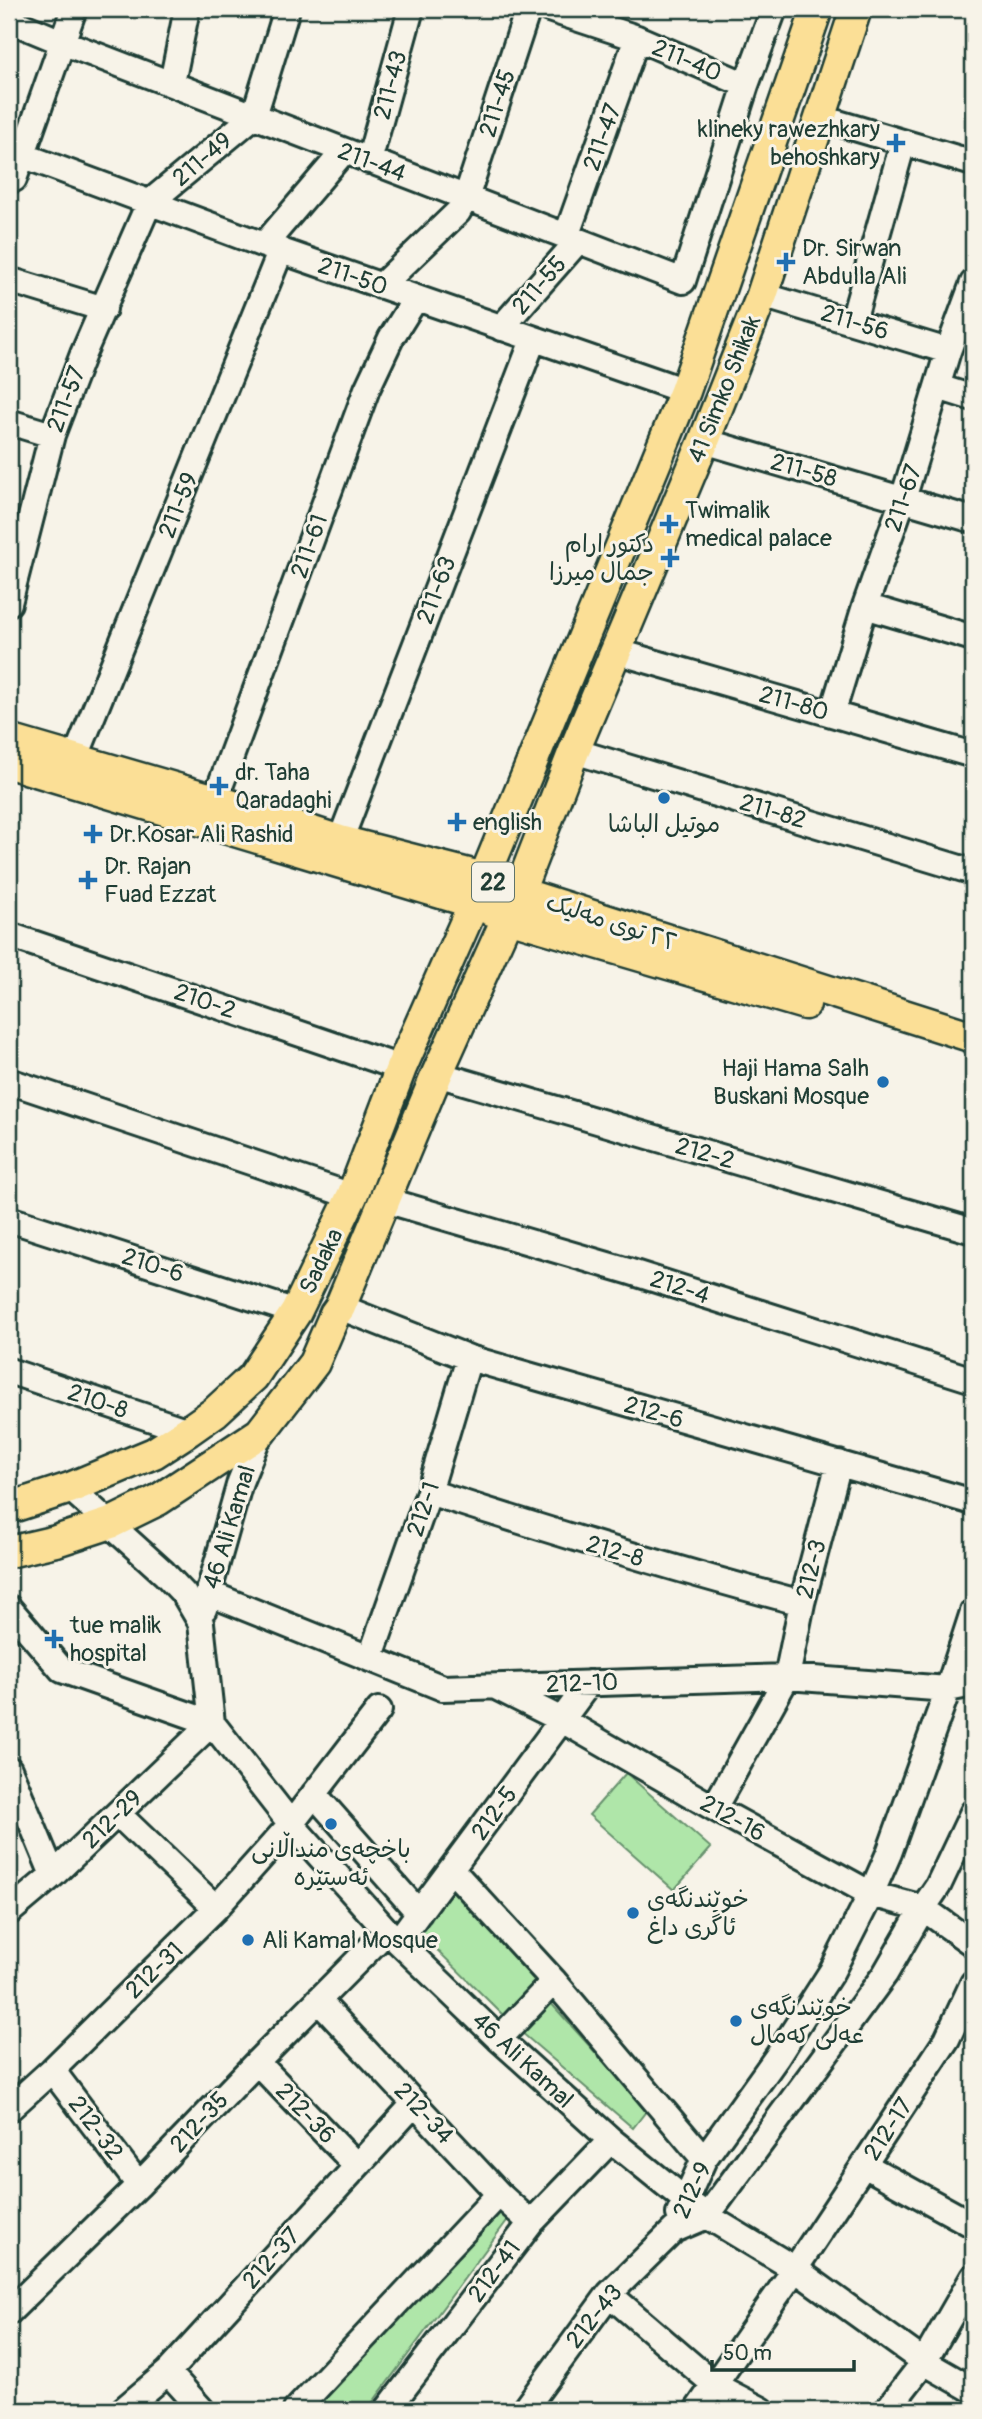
<svg xmlns="http://www.w3.org/2000/svg" width="982" height="2419" viewBox="0 0 982 2419" font-family="Pangolin,'Playpen Sans Arabic',sans-serif">
	<style>
		.green { fill: #afe6a9; stroke: #67926e; stroke-width: 2 }
		.lines { fill: none; stroke-linecap: round; stroke-linejoin: round }
		.minor-casing { stroke: #1f3d34; stroke-width: 30 }
		.major-casing { stroke: #1f3d34; stroke-width: 35 }
		.minor { stroke: #f7f3e8; stroke-width: 24 }
		.major { stroke: #fbdf96; stroke-width: 30 }
		.poi-dot { fill: #1f6fb2; stroke: #f7f3e8; stroke-width: 2.5 }
		.labels { text-anchor: middle; stroke-width: 6; stroke-linejoin: round; paint-order: stroke }
		.shield { fill: #f7f3e8; stroke: #60746a; stroke-width: 2 }
		.shield-label { font-size: 23px; font-weight: bold; fill: #1f3d34 }
		.street-label { font-size: 24px; fill: #1f3d34; stroke: #f7f3e8 }
		.poi-label { font-size: 24px; fill: #1f3d34; stroke: #f7f3e8; text-anchor: start }
	</style>
	<rect width="100%" height="100%" fill="#f7f3e8"/>
	<filter id="ink" filterUnits="userSpaceOnUse"><feTurbulence type="fractalNoise" baseFrequency=".0143" numOctaves="2"/><feDisplacementMap in="SourceGraphic" scale="14" xChannelSelector="R" yChannelSelector="G"/><feConvolveMatrix kernelMatrix="1 2 1 2 8 2 1 2 1" color-interpolation-filters="sRGB"/></filter>
	<g filter="url(#ink)">
		<path class="green" d="M626 1773 711 1848 674 1890 589 1815Z
			M454 1889 540 1983 505 2017 420 1933Z
			M549 2001 647 2110 633 2128 521 2032Z
			M498 2210 509 2218 367 2410H312Z"/>
		<g class="lines">
			<g class="minor-casing">
				<path id="minor" d="M549 9 637 38 746 85
					M9 20 62 42 683 281 746 85 774 9
					M172 83 187 9
					M821 118 973 163
					M22 155 264 245 685 391
					M369 161 411 9
					M9 177 14 179 74 9
					M566 237 637 38
					M264 245 344 151
					M9 280 104 309
					M381 286 458 212 466 198 528 9
					M762 295 948 351
					M853 321 903 143
					M501 328 577 242
					M938 387 973 398
					M9 422 52 435
					M704 441 973 520
					M9 603 52 435 83 354 149 203 254 116 287 9
					M865 606 973 638
					M615 651 973 755
					M832 714 865 606 903 499 948 351 973 283
					M574 751 973 872
					M75 759 281 250
					M215 800 367 389 391 338 416 298
					M340 841 533 340
					M9 935 401 1068
					M437 1074 973 1231
					M9 1081 352 1196
					M385 1200 628 1271 973 1380
					M9 1219 296 1312
					M340 1307 469 1358 973 1502
					M9 1371 188 1431
					M70 1488 164 1573 184 1594 201 1623 212 1723 291 1824 387 1931 499 2039 611 2140 684 2199 707 2216 795 2269 924 2362 973 2390
					M429 1492C553 1532 677 1570 802 1603
					M208 1593 443 1688 787 1677 948 1689 973 1684
					M9 1608 62 1670 212 1723 53 1875 9 1912
					M204 1609 240 1482 260 1433
					M370 1659 429 1492 469 1358
					M498 1688 562 1720 714 1808 871 1894 923 1908 973 1944
					M9 1769 53 1875
					M314 1794 419 1913
					M714 1808 787 1677 802 1603 839 1463
					M118 1814 216 1908
					M452 1870 554 1981 704 2159
					M398 1941 589 1683
					M318 2000 499 2194 531 2223
					M499 2039 554 1981
					M257 2062 356 2165
					M52 2070 139 2185
					M9 2109 52 2070 216 1908 291 1824 379 1710
					M864 2165 973 2225
					M679 2214 704 2159 777 2057 832 1971 871 1894 889 1853 948 1689 973 1612
					M609 2294 716 2386 762 2410
					M9 2312 139 2185 257 2062 387 1931
					M168 2372 202 2410
					M123 2410 168 2372 415 2103
					M296 2410 499 2194
					M387 2410 531 2223 611 2140
					M524 2410 609 2294 674 2230 707 2216 885 1974 923 1908 938 1886 973 1812
					M697 2410 795 2269 947 2039 973 1983
					M887 2410 924 2362 973 2277"/>
			</g>
			<g class="major-casing">
				<path id="major" d="M9 740 215 800 340 841 484 878 533 897 973 1037
					M9 763 474 903 508 917 805 1004
					M9 1508 70 1488 154 1453 188 1431 215 1412 253 1377 296 1312 352 1196 401 1068 474 903 685 391 817 9
					M9 1552 56 1541 111 1523 158 1500 260 1433 314 1363 335 1314 340 1307 437 1074 519 892 574 751 704 441 762 295 856 9"/>
			</g>
			<use href="#minor" class="minor"/>
			<use href="#major" class="major"/>
		</g>
	</g>
	<g class="poi-dot">
		<path d="M892.5 132.5h7v7h7v7h-7v7h-7v-7h-7v-7h7z"/>
		<path d="M782.5 251.5h7v7h7v7h-7v7h-7v-7h-7v-7h7z"/>
		<path d="M665.5 513.5h7v7h7v7h-7v7h-7v-7h-7v-7h7z"/>
		<path d="M666.5 547.5h7v7h7v7h-7v7h-7v-7h-7v-7h7z"/>
		<path d="M215.5 775.5h7v7h7v7h-7v7h-7v-7h-7v-7h7z"/>
		<circle cx="664" cy="798" r="7"/>
		<path d="M453.5 811.5h7v7h7v7h-7v7h-7v-7h-7v-7h7z"/>
		<path d="M89.5 823.5h7v7h7v7h-7v7h-7v-7h-7v-7h7z"/>
		<path d="M84.5 869.5h7v7h7v7h-7v7h-7v-7h-7v-7h7z"/>
		<circle cx="883" cy="1082" r="7"/>
		<path d="M50.5 1628.5h7v7h7v7h-7v7h-7v-7h-7v-7h7z"/>
		<circle cx="331" cy="1824" r="7"/>
		<circle cx="633" cy="1913" r="7"/>
		<circle cx="248" cy="1940" r="7"/>
		<circle cx="736" cy="2021" r="7"/>
	</g>
	<g class="labels">
		<rect class="shield" x="472" y="862.5" width="42" height="39" rx="5"/>
		<g class="shield-label">
			<text x="493" y="890">22</text>
		</g>
		<g class="street-label">
			<text transform="translate(687 60) rotate(23)" y="8">211-40</text>
			<text transform="translate(390 85) rotate(-75)" y="8">211-43</text>
			<text transform="translate(497 103) rotate(-72)" y="8">211-45</text>
			<text transform="translate(602 137) rotate(-70)" y="8">211-47</text>
			<text transform="translate(202 159) rotate(-40)" y="8">211-49</text>
			<text transform="translate(372 162) rotate(21)" y="8">211-44</text>
			<text transform="translate(353 276) rotate(19)" y="8">211-50</text>
			<text transform="translate(539 285) rotate(-49)" y="8">211-55</text>
			<text transform="translate(855 322) rotate(17)" y="8">211-56</text>
			<text transform="translate(724 389) rotate(-68)" y="8">41 Simko Shikak</text>
			<text transform="translate(66 399) rotate(-69)" y="8">211-57</text>
			<text transform="translate(804 470) rotate(16)" y="8">211-58</text>
			<text transform="translate(903 498) rotate(-71)" y="8">211-67</text>
			<text transform="translate(178 505) rotate(-68)" y="8">211-59</text>
			<text transform="translate(309 546) rotate(-70)" y="8">211-61</text>
			<text transform="translate(436 590) rotate(-69)" y="8">211-63</text>
			<text transform="translate(794 703) rotate(16)" y="8">211-80</text>
			<text transform="translate(773 811) rotate(17)" y="8">211-82</text>
			<text transform="translate(612 922) rotate(18)" y="8">٢٢ توی مەلیک</text>
			<text transform="translate(205 1001) rotate(19)" y="8">210-2</text>
			<text transform="translate(705 1153) rotate(16)" y="8">212-2</text>
			<text transform="translate(321 1261) rotate(-64)" y="8">Sadaka</text>
			<text transform="translate(153 1265) rotate(18)" y="8">210-6</text>
			<text transform="translate(680 1287) rotate(18)" y="8">212-4</text>
			<text transform="translate(98 1401) rotate(19)" y="8">210-8</text>
			<text transform="translate(654 1412) rotate(16)" y="8">212-6</text>
			<text transform="translate(423 1509) rotate(-71)" y="8">212-1</text>
			<text transform="translate(229 1527) rotate(-73)" y="8">46 Ali Kamal</text>
			<text transform="translate(615 1551) rotate(16)" y="8">212-8</text>
			<text transform="translate(811 1569) rotate(-76)" y="8">212-3</text>
			<text transform="translate(582 1683) rotate(-2)" y="8">212-10</text>
			<text transform="translate(494 1813) rotate(-54)" y="8">212-5</text>
			<text transform="translate(733 1818) rotate(29)" y="8">212-16</text>
			<text transform="translate(112 1819) rotate(-44)" y="8">212-29</text>
			<text transform="translate(154 1970) rotate(-44)" y="8">212-31</text>
			<text transform="translate(523 2060) rotate(43)" y="8">46 Ali Kamal</text>
			<text transform="translate(306 2113) rotate(46)" y="8">212-36</text>
			<text transform="translate(424 2113) rotate(47)" y="8">212-34</text>
			<text transform="translate(199 2122) rotate(-47)" y="8">212-35</text>
			<text transform="translate(96 2128) rotate(53)" y="8">212-32</text>
			<text transform="translate(888 2129) rotate(-57)" y="8">212-17</text>
			<text transform="translate(692 2190) rotate(-65)" y="8">212-9</text>
			<text transform="translate(271 2258) rotate(-48)" y="8">212-37</text>
			<text transform="translate(494 2271) rotate(-53)" y="8">212-41</text>
			<text transform="translate(594 2316) rotate(-51)" y="8">212-43</text>
		</g>
		<g class="poi-label">
			<text x="880" y="137" text-anchor="end">klineky rawezhkary<tspan x="880" dy="28">behoshkary</tspan></text>
			<text x="802" y="256">Dr. Sirwan<tspan x="802" dy="28">Abdulla Ali</tspan></text>
			<text x="685" y="518">Twimalik<tspan x="685" dy="28">medical palace</tspan></text>
			<text x="654" y="552" text-anchor="end">دكتور ارام<tspan x="654" dy="28">جمال ميرزا</tspan></text>
			<text x="235" y="780">dr. Taha<tspan x="235" dy="28">Qaradaghi</tspan></text>
			<text x="473" y="830">english</text>
			<text x="664" y="832" text-anchor="middle">موتيل الباشا</text>
			<text x="109" y="842">Dr.Kosar Ali Rashid</text>
			<text x="104" y="874">Dr. Rajan<tspan x="104" dy="28">Fuad Ezzat</tspan></text>
			<text x="869" y="1076" text-anchor="end">Haji Hama Salh<tspan x="869" dy="28">Buskani Mosque</tspan></text>
			<text x="70" y="1633">tue malik<tspan x="70" dy="28">hospital</tspan></text>
			<text x="331" y="1857" text-anchor="middle">باخچەی منداڵانی<tspan x="331" dy="28">ئەستێرە</tspan></text>
			<text x="647" y="1907">خوێندنگەی<tspan x="647" dy="28">ئاگری داغ</tspan></text>
			<text x="262" y="1948">Ali Kamal Mosque</text>
			<text x="750" y="2015">خوێندنگەی<tspan x="750" dy="28">عەلی کەمال</tspan></text>
		</g>
	</g>
	<rect width="982" height="2419" fill="none" stroke="#f7f3e8" stroke-width="35"/>
	<rect x="18" y="18" width="947" height="2384" fill="none" stroke="#1f3d34" stroke-width="2.5" filter="url(#ink)"/>
	<path d="M712 2360v10h142v-10" fill="none" stroke="#1f3d34" stroke-width="3.5"/>
	<text x="723" y="2360" font-size="21" fill="#1f3d34" stroke="#f7f3e8" stroke-width="5" paint-order="stroke">50 m</text>
</svg>
